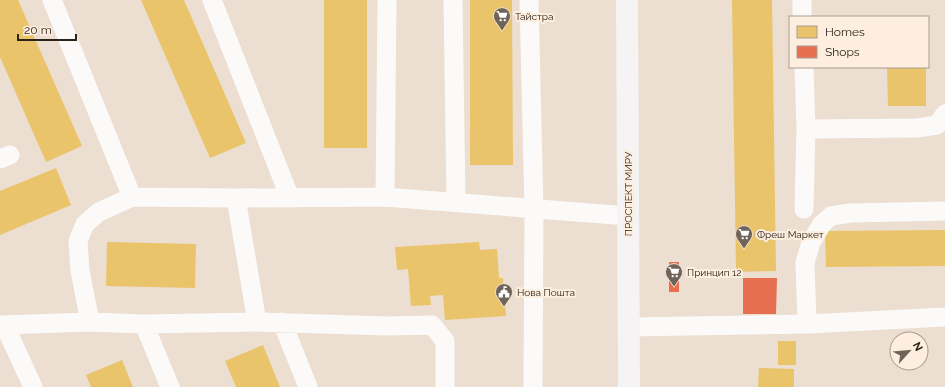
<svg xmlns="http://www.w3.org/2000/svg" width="945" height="387" viewBox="0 0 945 387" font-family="Raleway,sans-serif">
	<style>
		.homes { fill: #e9c46a }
		.shops { fill: #e76f51 }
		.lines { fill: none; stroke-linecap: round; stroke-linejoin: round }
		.minor { stroke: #fcfaf8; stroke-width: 19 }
		.major { stroke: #f5f3f4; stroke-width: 22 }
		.labels { text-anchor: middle; stroke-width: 4; stroke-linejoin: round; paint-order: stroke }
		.poi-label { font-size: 10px; fill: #2b2219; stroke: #fdeedf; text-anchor: start }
		.street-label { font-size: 10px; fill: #2b2219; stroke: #fdeedf }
	</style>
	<rect width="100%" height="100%" fill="#ecded1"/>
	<path class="homes" d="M0 0H18L82 146 46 162 0 57Z
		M141 0H184L246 143 210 158Z
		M324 0H367V148H324Z
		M470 0H512L513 165H470Z
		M732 0H772L776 271 736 272Z
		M887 67H926V106H888Z
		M56 168 71 205 0 235V191Z
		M945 230V266L826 267 825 231Z
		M107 242 196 244 195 288 106 286Z
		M479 242 480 250 497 249 499 278H503L506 316 445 320 443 295 430 296 431 305 411 306 408 269 397 270 395 247Z
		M778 341H796V365H778Z
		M263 345 280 387H236L225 361Z
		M122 360 133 387H91L86 375Z
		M759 368 794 369V387H758Z"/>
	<path class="shops" d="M669 262H679V292H669Z
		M743 278H777L776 314H743Z"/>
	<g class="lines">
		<path class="minor" d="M52 0 132 197
			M212 0 290 198
			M453 0 456 202
			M529 0 534 209 533 387
			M802 0V17
			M806 129 917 128 937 125 945 114
			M0 159 10 155
			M385 197 387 0
			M804 209 806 129 804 67
			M90 322 80 271 78 241 85 224 99 212 132 197 236 198 385 197 628 216
			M257 322 388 326 432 325 445 341V387
			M282 322 308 387
			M144 324 170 387
			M807 324 805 263 811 242 822 224 831 216 850 213 945 211
			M0 325 90 322 144 324 257 322 236 198
			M5 326 33 387
			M629 327 807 324 945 317"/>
		<path class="major" d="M627 0 629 387"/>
	</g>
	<defs>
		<g id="supermarket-pin" transform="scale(0.9)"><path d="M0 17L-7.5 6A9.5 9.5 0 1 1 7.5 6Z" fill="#6f6459" stroke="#fdeedf"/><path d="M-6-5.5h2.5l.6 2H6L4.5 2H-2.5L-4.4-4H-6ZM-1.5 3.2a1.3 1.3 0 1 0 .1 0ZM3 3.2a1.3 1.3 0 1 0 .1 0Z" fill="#fff"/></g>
		<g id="civic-pin" transform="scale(0.9)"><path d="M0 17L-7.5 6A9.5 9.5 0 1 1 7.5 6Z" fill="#6f6459" stroke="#fdeedf"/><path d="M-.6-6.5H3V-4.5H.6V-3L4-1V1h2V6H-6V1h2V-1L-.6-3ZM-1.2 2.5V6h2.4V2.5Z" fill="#fff"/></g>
	</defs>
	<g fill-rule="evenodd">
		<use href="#supermarket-pin" x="502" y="16"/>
		<use href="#supermarket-pin" x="744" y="234"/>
		<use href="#supermarket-pin" x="674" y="272"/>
		<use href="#civic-pin" x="504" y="292"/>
	</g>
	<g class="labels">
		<g class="poi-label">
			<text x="515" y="20">Тайстра</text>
			<text x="757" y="238">Фреш Маркет</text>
			<text x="687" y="276">Принцип 12</text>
			<text x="517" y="296">Нова Пошта</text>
		</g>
		<g class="street-label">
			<text transform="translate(628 194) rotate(-90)" y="4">ПРОСПЕКТ МИРУ</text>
		</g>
	</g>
	<rect x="789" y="16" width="140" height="52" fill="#fdeedf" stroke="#a99c90"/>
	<rect x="797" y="26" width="20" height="12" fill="#e9c46a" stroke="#a99c90"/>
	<text x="825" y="36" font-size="12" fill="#2b2219">Homes</text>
	<rect x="797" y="46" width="20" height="12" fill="#e76f51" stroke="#a99c90"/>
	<text x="825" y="56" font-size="12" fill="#2b2219">Shops</text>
	<g transform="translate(909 351) rotate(63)"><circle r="19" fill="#fdeedf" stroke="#a99c90"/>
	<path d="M0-3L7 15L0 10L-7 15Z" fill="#6f6459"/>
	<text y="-6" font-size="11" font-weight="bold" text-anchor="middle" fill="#2b2219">N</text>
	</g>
	<path d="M18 34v6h58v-6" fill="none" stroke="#2b2219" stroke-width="2"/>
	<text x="24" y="34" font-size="12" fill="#2b2219" stroke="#fdeedf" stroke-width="3" paint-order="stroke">20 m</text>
</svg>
